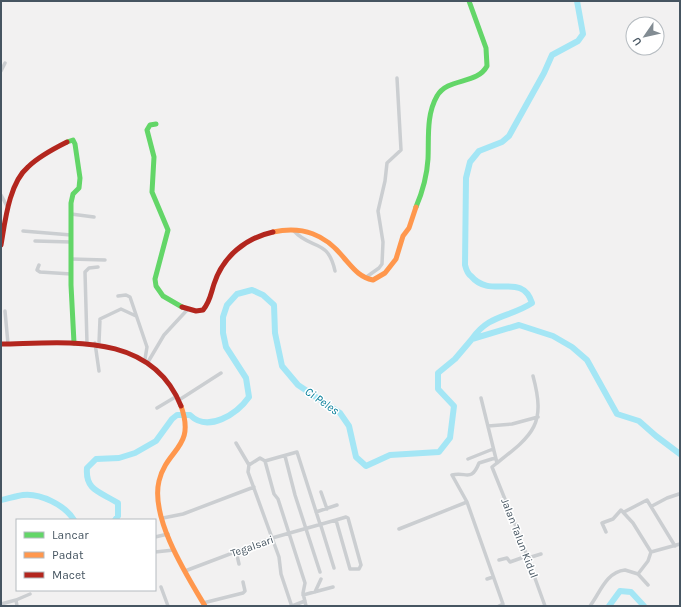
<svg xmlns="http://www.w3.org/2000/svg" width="681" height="607" viewBox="0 0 681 607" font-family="Karla,sans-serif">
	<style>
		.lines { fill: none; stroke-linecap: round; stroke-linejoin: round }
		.river { stroke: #a4e6f5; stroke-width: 6 }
		.street { stroke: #cbced1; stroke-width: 3.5 }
		.fast { stroke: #63d668; stroke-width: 5 }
		.slow { stroke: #ff974d; stroke-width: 5 }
		.jam { stroke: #b3261e; stroke-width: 5 }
		.labels { text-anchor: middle; stroke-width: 3; stroke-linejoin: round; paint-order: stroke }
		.street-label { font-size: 11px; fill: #465561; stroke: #fff }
		.water-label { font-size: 12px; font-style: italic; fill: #037c98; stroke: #fff }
	</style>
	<rect width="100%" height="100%" fill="#f2f1f1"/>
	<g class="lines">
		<path class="river" d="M472 339C489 314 509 318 532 303 522 271 491 300 471 276 468 274 466 269 465 265L466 178 470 162 479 151 502 142 509 136 544 73 552 55 578 41 583 34 577 1
			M1 500C8 499 15 496 23 495 40 493 65 505 74 520
			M115 520 118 516V503C101 492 85 491 87 468L96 459 119 458 135 453 156 441 172 419 177 415H190C208 433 237 414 249 397L246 378 226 347 223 333V317L227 305 237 294 252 290 263 295 274 305 275 333 282 366 298 385 340 413 349 426 356 457 366 466 390 455 439 452 450 438 454 406 438 389V373L455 359 472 339 519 325 553 336 572 347 587 360 617 414 639 421 656 436 680 454
			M609 606 620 591 631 592 644 606"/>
		<path class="street" d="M1 71 5 63
			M1 195 7 206
			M71 214 94 217
			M23 231 71 235
			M294 231C311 250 328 238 335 271
			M35 241 71 242
			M71 259 105 260
			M39 265 37 270 40 272 71 274
			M365 278 379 268 382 264 383 242 378 211 385 181 387 163 401 150 397 78
			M118 296 126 295 130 297 147 347 145 359
			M5 311 8 344
			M87 343 85 272 89 268 98 267
			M95 343 99 371
			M99 343 100 319 121 309 136 316
			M148 362 164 335 188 309
			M481 398 497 463 492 467 519 534 545 606
			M179 400 221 373
			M157 408 177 396
			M488 426 512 424 538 417
			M236 443 249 465
			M285 456 295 495 320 572
			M468 459 493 449
			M265 461 274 494 278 499 305 583 303 593 306 606
			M497 463C534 434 546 424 533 376
			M321 492 327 509
			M467 502 452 475C466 471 471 483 479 463L495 458
			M652 506 667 498 679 494
			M316 512 337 505
			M624 512 647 500 675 546
			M163 518 183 514 254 487
			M321 526 334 568
			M399 529 467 502 503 604 499 606
			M606 532 602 523 613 519 621 510 633 523 651 552
			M155 537 168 534
			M236 551 239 564
			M155 552 174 550
			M528 558 541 554
			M499 560 507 558 510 562 527 556
			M185 571 272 538 336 520 350 569H359L361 565 348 518 346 517 336 520
			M638 574 648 585
			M487 579 493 577
			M161 587 168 606
			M315 592 321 579
			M303 595 333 587
			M16 600 30 594
			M305 601 292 606 291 604 281 574 279 557 248 472 249 465 260 458 265 461 297 452 320 524
			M203 603 243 593 245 591 243 582
			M1 604 16 600 17 606
			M590 606C600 593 606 572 625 570L638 574 648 561 651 552 680 544"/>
		<path class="fast" d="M156 124 150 125 147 130 154 157 152 192 168 230 155 279 156 286 163 296 182 307
			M67 142 73 140 75 144 80 178 79 188 73 194 71 203V285L74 343
			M416 207C422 193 427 175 428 159 429 139 426 115 437 96 448 77 477 85 487 66L486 48 469 1"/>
		<path class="slow" d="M273 232C303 226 325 234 344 258 353 268 359 277 373 280L385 273 396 259 403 236 409 228 416 207
			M181 406C196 448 167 448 159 481 150 518 187 576 205 606"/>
		<path class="jam" d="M1 245C5 222 9 183 28 167 38 157 55 148 67 142
			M182 307 196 311 203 310C210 302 211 293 214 284 223 256 246 238 273 232
			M1 344C67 343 151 331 181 406"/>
	</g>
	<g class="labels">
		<g class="street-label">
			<text transform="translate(520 538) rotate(69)" y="4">Jalan Talun Kidul</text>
			<text transform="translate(252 546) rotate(-19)" y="4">Tegalsari</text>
		</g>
		<g class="water-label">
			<text transform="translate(322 401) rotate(35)" y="4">Ci Peles</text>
		</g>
	</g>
	<rect width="681" height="607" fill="none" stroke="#465561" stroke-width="4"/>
	<rect x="16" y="519" width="140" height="72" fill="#ffffff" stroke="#b5bbc0"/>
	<rect x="24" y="532" width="20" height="6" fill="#63d668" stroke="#b5bbc0"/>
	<text x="52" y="539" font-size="12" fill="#465561">Lancar</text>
	<rect x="24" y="552" width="20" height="6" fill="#ff974d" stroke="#b5bbc0"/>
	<text x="52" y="559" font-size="12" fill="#465561">Padat</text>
	<rect x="24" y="572" width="20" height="6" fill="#b3261e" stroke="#b5bbc0"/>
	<text x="52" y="579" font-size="12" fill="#465561">Macet</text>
	<g transform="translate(645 36) rotate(236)"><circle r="19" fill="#ffffff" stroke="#b5bbc0"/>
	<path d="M0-3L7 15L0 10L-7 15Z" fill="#828c93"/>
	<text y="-6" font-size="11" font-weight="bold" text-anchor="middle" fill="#465561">U</text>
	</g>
</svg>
